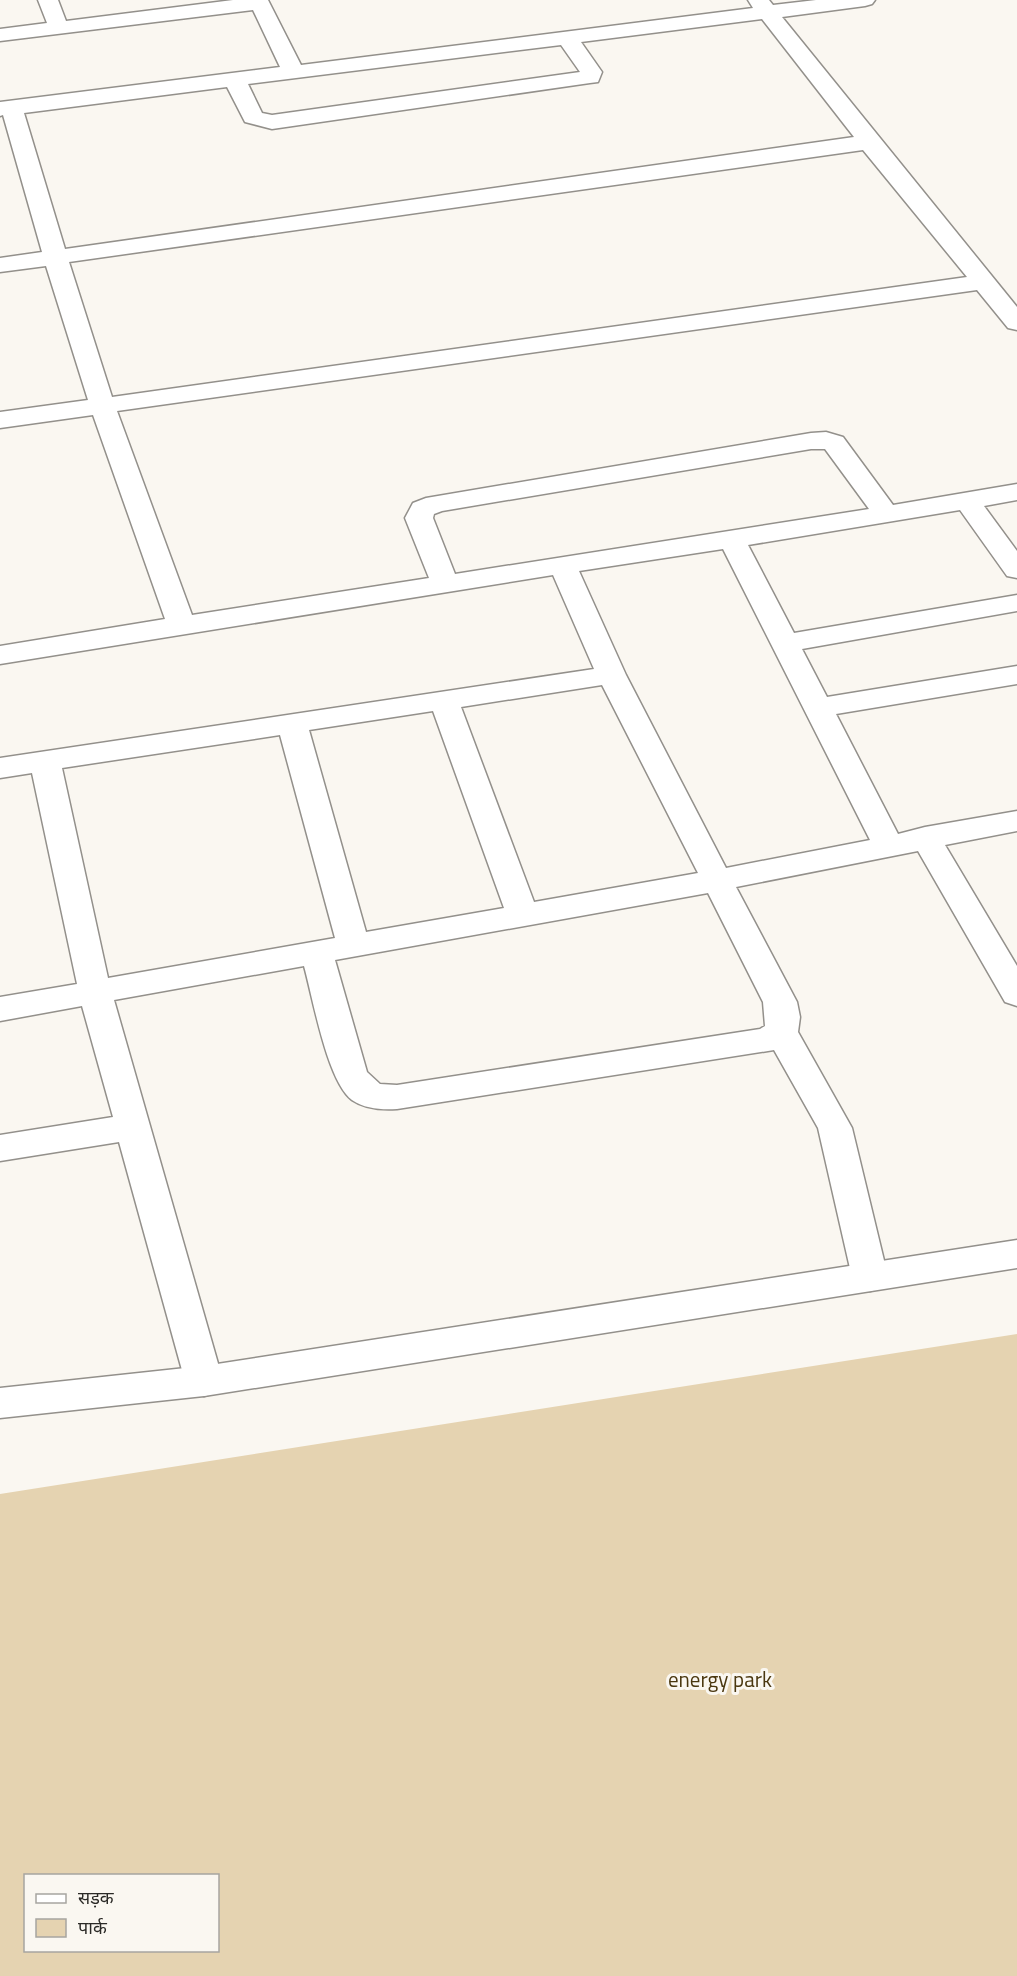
<svg xmlns="http://www.w3.org/2000/svg" width="1017" height="1976" viewBox="0 0 1017 1976" font-family="'Titillium Web','Noto Sans Devanagari',sans-serif">
	<style>
		.green { fill: #e5d3b1; fill-rule: evenodd }
		.lines { fill: none; stroke-linecap: round; stroke-linejoin: round }
		.street-casing { stroke: #93908b; stroke-width: 3 }
		.secondary-casing { stroke: #93908b; stroke-width: 3 }
		.street { fill: #fff; fill-rule: evenodd }
		.secondary { fill: #fff; fill-rule: evenodd }
		.labels { text-anchor: middle; stroke-width: 6; stroke-linejoin: round; paint-order: stroke }
		.near-park-label { font-size: 21px; fill: #4a370f; stroke: #faf7f1 }
	</style>
	<rect width="100%" height="100%" fill="#faf7f1"/>
	<path class="green" d="M1017 1334V1976H0V1494ZM26 1876H218V1950H26Z"/>
	<g class="lines">
		<g class="street-casing">
			<path id="street" d="M38 0H58L66 21 233 0H268L301 65 753 8 748 0H769L773 5 816 0H875L872 4 865 6 782 17 1017 307V330L1008 328 977 290 117 411 192 615 429 578 405 518 413 503 426 498 811 433 826 432 843 437 893 505 1017 484V500L984 506 1017 551V578L1007 576 960 510 748 545 794 633 1017 595V611L802 649 827 697 1017 666V684L836 714 898 834 925 827 1017 811V831L945 845 1017 966V1006L1005 1002 918 851 736 887 797 1002 800 1017 798 1032 852 1128 888 1277 883 1287 870 1291 857 1287 852 1277 818 1128 774 1050 397 1109C382 1110 365 1109 352 1100 327 1081 313 998 304 966L114 1000 223 1381 217 1392 204 1396 191 1392 185 1381 119 1142 0 1161V1135L113 1117 82 1006 0 1021V997L77 984 32 773 0 778V758L594 669 553 575 0 664V646L165 619 93 415 0 428V412L88 400 46 266 0 272V258L42 252 3 115 0 116V102L280 67 253 10 0 41V29L47 23ZM762 19 854 137 65 249 24 113 227 87 245 122 272 129 590 83 598 82 602 72 581 42ZM561 45 580 72 272 115 262 113 248 84ZM863 150 967 277 112 397 69 262ZM811 449H825L869 509 455 574 433 518 434 514 442 511ZM723 549 870 840 726 868 626 675 579 571ZM602 685 698 873 534 902 461 707ZM433 711 504 908 366 932 309 730ZM280 735 335 938 108 978 62 768ZM708 893 763 1002 765 1026 760 1029 397 1085 380 1084 367 1072 335 960Z"/>
		</g>
		<g class="secondary-casing">
			<path id="secondary" d="M1017 1240V1268L204 1396 0 1418V1388L204 1366Z"/>
		</g>
		<use href="#street" class="street"/>
		<use href="#secondary" class="secondary"/>
	</g>
	<g class="labels">
		<g class="near-park-label">
			<text x="720" y="1687">energy park</text>
		</g>
	</g>
	<rect x="24" y="1874" width="195" height="78" fill="#faf7f1" stroke="#a7a5a0" stroke-width="1.5"/>
	<rect x="36" y="1894" width="30" height="9" fill="#ffffff" stroke="#a7a5a0" stroke-width="1.5"/>
	<text x="78" y="1904" font-size="18" fill="#2b2a27">सड़क</text>
	<rect x="36" y="1919" width="30" height="18" fill="#e5d3b1" stroke="#a7a5a0" stroke-width="1.5"/>
	<text x="78" y="1934" font-size="18" fill="#2b2a27">पार्क</text>
</svg>
